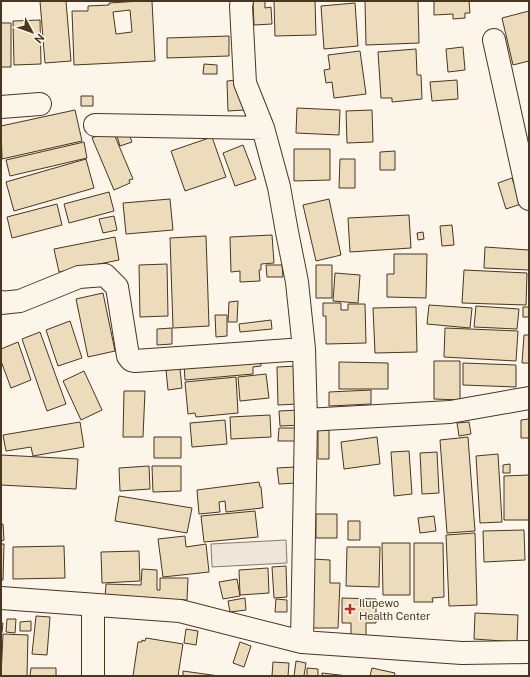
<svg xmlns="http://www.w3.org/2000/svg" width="530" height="677" viewBox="0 0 530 677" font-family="'Public Sans',sans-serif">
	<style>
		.green { fill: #ede6d9; stroke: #887966 }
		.building { fill: #ecdcbc; stroke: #4a3520; fill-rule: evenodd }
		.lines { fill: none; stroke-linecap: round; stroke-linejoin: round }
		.minor-casing { stroke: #4a3520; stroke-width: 24 }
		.minor { stroke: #fbf6e9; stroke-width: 22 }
		.poi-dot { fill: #c62828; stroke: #fbf6e9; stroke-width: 1.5 }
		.labels { text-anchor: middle; stroke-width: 3; stroke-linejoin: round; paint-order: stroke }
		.poi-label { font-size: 11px; fill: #4a3520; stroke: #fbf6e9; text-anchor: start }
	</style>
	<rect width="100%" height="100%" fill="#fbf6e9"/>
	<path class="green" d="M286 540 287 563 212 567 211 544Z"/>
	<path class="building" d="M40 1H66L71 61 45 63Z
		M141 1H152L155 61 74 65 72 11H88V6L109 5V3ZM130 10 132 32 116 34 113 12Z
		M253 1H265V8L271 7 272 24 254 25Z
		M274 1H315L316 35 275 36Z
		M365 1H418L419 43 366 45Z
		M434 1H469L470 13H465V18L453 19V14L434 15Z
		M355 3 358 46 324 49 321 6Z
		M529 11V61L513 65 502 18Z
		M40 20 41 64 14 65 13 21Z
		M1 23H11V67H1Z
		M229 36V56L167 58V38Z
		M463 47 465 70 448 72 446 49Z
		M416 49 417 75H421L422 99 392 102V98H381L378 52Z
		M360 51 366 94 334 98 332 82 326 83 324 70 330 69 328 55Z
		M204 64 217 65V74H203Z
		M237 80 243 93 244 110 228 111 227 81Z
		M457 80 458 99 432 101 430 82Z
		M81 96H93V106H81Z
		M297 108 340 110 339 135 296 133Z
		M75 110 82 141 2 159 1 126Z
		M372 110 373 142 347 143 346 111Z
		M126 126 132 142 120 146 115 130Z
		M107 131 114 134 133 179 129 180 130 183 114 190 92 138Z
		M212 137 226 177 185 191 171 151Z
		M84 142 87 158 10 176 6 160Z
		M243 145 256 179 235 186 223 153Z
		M294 149H330V180L294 181Z
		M395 151V170H380V152Z
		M86 159 94 188 14 211 6 182Z
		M340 159H355V188H339Z
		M512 178 521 204 506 209 498 183Z
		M109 192 114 211 69 223 64 204Z
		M170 199 173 230 126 234 123 203Z
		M329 199 341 255 316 261 303 205Z
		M57 204 62 225 12 238 7 217Z
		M409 215 411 248 350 252 348 218Z
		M114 216 117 230 103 233 99 219Z
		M452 225 454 245 442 246 440 226Z
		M423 232 424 239 418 240 417 233Z
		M272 235 274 263 261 264V270H259L260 281 240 282V271L231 272 230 237Z
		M206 236 209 326 173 328 170 238Z
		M115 237 119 260 59 272 54 249Z
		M485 247 529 250V270L484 268Z
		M394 254H427L426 298 387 297V274H394Z
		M167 264 168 316 140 317 139 265Z
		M266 265H282L283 277H267Z
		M316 265H332V298H316Z
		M464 270 527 273 526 305 462 303Z
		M335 273 360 275 358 303 333 301Z
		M103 293 115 351 88 357 76 299Z
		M238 301 237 322H228L229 302Z
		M323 303H341V310H348V304H365L366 343 326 344V316H323Z
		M429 305 472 308 470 328 427 324Z
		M476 306 519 309 517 329 474 327Z
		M416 307 417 352 375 353 373 308Z
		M523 307H529V317H523Z
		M215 315H227V336L216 337Z
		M271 320 272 329 240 332 239 324Z
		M70 321 82 358 58 366 46 330Z
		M172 328V344L157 345V329Z
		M445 328 518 331 516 361 444 357Z
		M40 332 66 404 47 411 22 339Z
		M524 335H529V363H522Z
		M18 342 31 380 11 388 1 361V349Z
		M260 358 261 366 253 367V374L185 380 184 364Z
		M434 361H460V400L434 399Z
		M339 362 388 363V389H339Z
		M463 363 516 365V387L463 385Z
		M297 366 298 404 278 405 277 367Z
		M180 369 182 388 168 390 166 370Z
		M84 371 102 410 81 420 63 381Z
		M266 374 269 398 240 401 238 377Z
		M236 377 238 413 196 417 195 413 188 414 185 382Z
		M371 390V404L329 406V392Z
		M124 391H145L143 437H123Z
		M300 410 301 425 280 426 279 411Z
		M270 415 271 437 231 439 230 417Z
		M529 419V438H521V420Z
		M225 420 227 444 192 447 190 423Z
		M80 422 84 447 33 456 31 447 6 451 3 435Z
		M469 422 471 434 459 436 457 423Z
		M279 428H295V441H278Z
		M318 430H329V459H318Z
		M154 437H181V458H154Z
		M377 437 380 464 344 469 341 442Z
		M468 437 475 531 447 533 440 440Z
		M409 451 412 494 394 496 391 452Z
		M437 452 439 493 422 494 420 453Z
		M498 454 502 522 480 523 476 456Z
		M1 455 78 459 76 489 1 485Z
		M510 464V473H503V465Z
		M149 466 150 489 120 491 119 468Z
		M152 466H181V491L153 492Z
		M295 467 297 483 279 484 277 468Z
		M529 475V520H504V476Z
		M259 482 260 487H261L263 508 262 507V508L226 512 225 501 219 502 220 512 199 514 197 490Z
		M119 496 192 508 187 533 115 521Z
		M255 511 258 537 204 542 201 516Z
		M316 514H337V538H316Z
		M434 516 436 531 420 533 418 518Z
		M348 521H360V540H348Z
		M1 524H3L4 540 1 541Z
		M524 530 525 560 484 562 483 531Z
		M475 533 477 605 449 606 446 535Z
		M185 536 186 547 206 544 209 572 163 577 158 539Z
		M382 543H410V595H383Z
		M414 543H443L444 597 432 598 433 602H414Z
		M1 544H4L3 580H1Z
		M64 546 65 578 13 579V547Z
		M347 547H380L379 587 346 586Z
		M139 551 140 581 102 583 101 552Z
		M312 559 330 560V583H340L338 628H310Z
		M286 566 287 597 274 598 272 567Z
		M268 568 269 593 240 595 239 570Z
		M142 569 157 570V590H160V578H188L187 600 105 598 106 584 141 585Z
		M237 579 240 596 223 599 219 582Z
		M245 598 246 610 230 612 228 601Z
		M342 598 376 599V623H366V638H351V623H342Z
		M276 599 287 600V612H275Z
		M475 613 518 615 517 642 474 639Z
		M36 616 50 617 47 655 32 654Z
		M7 619H16L15 633 6 632Z
		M31 621V631H20V622Z
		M1 623H3L2 633 1 632Z
		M186 629 198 631 196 645 184 643Z
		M3 634 28 635 27 676H1Z
		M146 638 183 644 178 676H133L138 642H142V640L145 641Z
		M240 642 251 646 244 667 233 663Z
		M296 661 306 663 304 676H294Z
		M273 662 289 663 288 676H272Z
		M31 668H56V676H30Z
		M307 668 318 669V676H307Z
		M372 668 395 673 394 676H370Z
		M183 671 219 676H183Z
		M322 673 348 676H322Z"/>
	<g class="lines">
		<g class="minor-casing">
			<path id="minor" d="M242 1 241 6 245 83 263 128 279 187 287 232 297 282 304 349 306 420 302 642
				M494 40 529 199
				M1 107 40 104
				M95 125 263 128
				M1 302V303L20 301 79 277 105 275 117 287 128 356 131 360 135 361 304 349
				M306 420 450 412 529 398
				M1 598 180 611 302 642 462 653 529 652
				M93 676V605"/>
		</g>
		<use href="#minor" class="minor"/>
	</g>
	<path class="poi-dot" d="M348 603h4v4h4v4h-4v4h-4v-4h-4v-4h4z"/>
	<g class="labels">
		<g class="poi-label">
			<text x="359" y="607">Ilupewo<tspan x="359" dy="13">Health Center</tspan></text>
		</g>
	</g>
	<rect width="530" height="677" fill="none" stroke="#4a3520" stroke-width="4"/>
	<g transform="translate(32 32) rotate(131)" stroke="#fbf6e9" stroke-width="3" paint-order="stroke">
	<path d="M0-3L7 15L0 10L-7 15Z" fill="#4a3520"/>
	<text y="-6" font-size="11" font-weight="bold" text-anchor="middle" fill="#4a3520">N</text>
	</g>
</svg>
